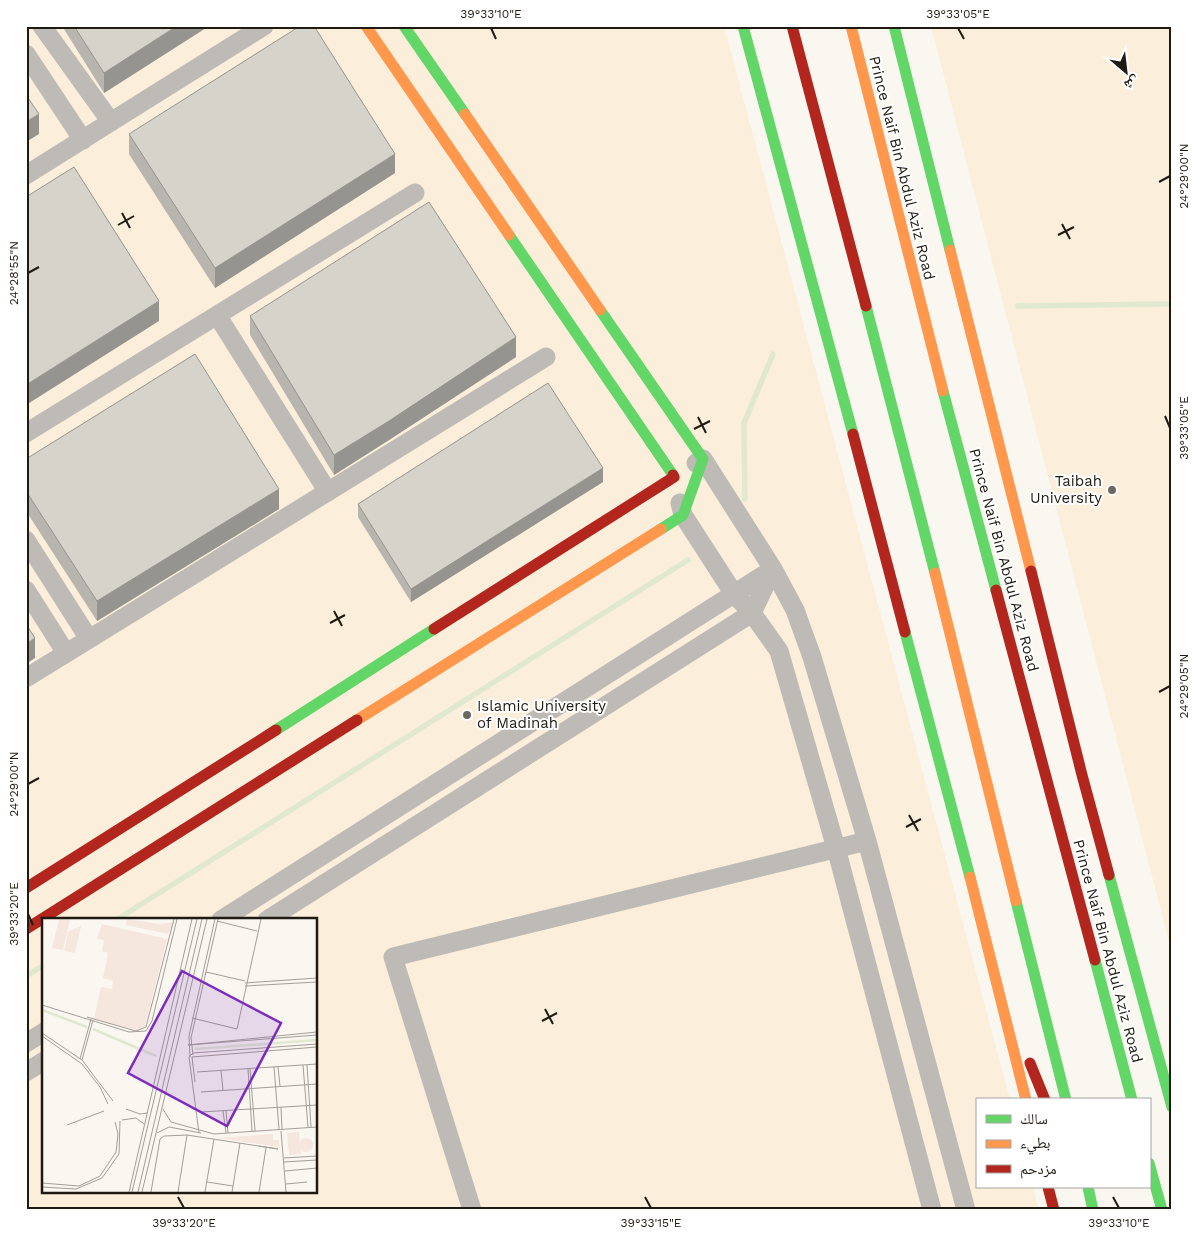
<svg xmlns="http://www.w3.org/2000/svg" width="1198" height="1236" viewBox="0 0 1198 1236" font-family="'Work Sans','Noto Naskh Arabic',sans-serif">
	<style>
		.built { fill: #fbefdb; fill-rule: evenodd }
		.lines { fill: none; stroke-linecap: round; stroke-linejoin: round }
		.stream { stroke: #e0e8d0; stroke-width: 5.5 }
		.street { stroke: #bebab6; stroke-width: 19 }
		.fast { stroke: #63d668; stroke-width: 11 }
		.slow { stroke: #ff974d; stroke-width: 11 }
		.jam { stroke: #b3261e; stroke-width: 11 }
		.wall { fill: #b8b5af }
		.shaded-wall { fill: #96948e }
		.building { fill: #d6d3cb; stroke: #96948e }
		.ticks { fill: none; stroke: #201b12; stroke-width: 2 }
		.poi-dot { fill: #6c6860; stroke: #fff; stroke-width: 2 }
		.labels { text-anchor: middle; stroke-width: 4; stroke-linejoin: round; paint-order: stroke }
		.street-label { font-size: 15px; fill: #201b12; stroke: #fff }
		.poi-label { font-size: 15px; fill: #201b12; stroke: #fff; text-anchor: end }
		.inset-river { fill: none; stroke: #e0e8d0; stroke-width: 2.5 }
		.inset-road { fill: none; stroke: #a39e97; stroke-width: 1 }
		.view { fill: #7b2cbf; fill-opacity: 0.15; stroke: #7b2cbf; stroke-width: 2.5 }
		.inset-edge { fill: none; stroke: #201b12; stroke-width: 2.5 }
		.neatline { fill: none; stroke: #201b12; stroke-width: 2 }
		.ticks-label { font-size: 12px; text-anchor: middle; fill: #201b12 }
	</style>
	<rect width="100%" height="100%" fill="#faf6f0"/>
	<path class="built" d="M26 26H724L1010 1100H977V1187H1033L1039 1210H26ZM44 920H316V1192H44Z
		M931 26H1172V953Z"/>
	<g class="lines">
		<path class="stream" d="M1018 306 1172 304
			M745 499 744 423 773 354
			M116 920 688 560
			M26 976 44 965"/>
		<path class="street" d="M42 26 111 122
			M26 54 83 140
			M26 175 264 26
			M217 315 328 492
			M26 433 415 193
			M696 463 703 459 773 569 795 610 812 657 867 841 966 1210
			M680 503 683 515 734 594 752 613 779 651 836 848 932 1210
			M26 540 89 639
			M26 590 66 653
			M26 678 546 357
			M221 920 773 569 752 613 267 920
			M26 1043 44 1032
			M26 1072 44 1061
			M472 1210 393 957 867 841"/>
		<path class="fast" d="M404 26 465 114
			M743 26 853 434
			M894 26 950 250
			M509 235 673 475
			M866 306 935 573
			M600 310 703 459 683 515 661 529
			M943 391 996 590
			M905 632 970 877
			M276 730 434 629
			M1109 875 1172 1107
			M1016 901 1066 1100
			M1095 960 1132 1100
			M1149 1163 1162 1210
			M1088 1187 1093 1210"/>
		<path class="slow" d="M366 26 509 235
			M851 26 943 391
			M465 114 600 310
			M950 250 1031 571
			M935 573 1016 901
			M357 720 661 529
			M970 877 1026 1100"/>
		<path class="jam" d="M792 26 866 306
			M853 434 905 632
			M1031 571 1082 775 1109 875
			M996 590 1095 960
			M434 629 674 477 673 475
			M26 888 276 730
			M26 929 357 720
			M1030 1063 1045 1100
			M1048 1187 1054 1210"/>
	</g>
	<path class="wall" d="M62 26H209L104 93Z
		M129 134 395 173 215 288 129 154Z
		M250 316 516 357 389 440 334 475 250 335Z
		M26 459 279 509 97 621 26 511Z
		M603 482 411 602 358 517V504Z"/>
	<path class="shaded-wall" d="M177 26H209L104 93V73Z
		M39 114V134L26 142V122Z
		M395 154V173L215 288V268Z
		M159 301V321L26 405V385Z
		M516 337V357L389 440 334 475V455Z
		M603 468V482L411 602V589Z
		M279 489V509L97 621V601Z
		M35 638V658L26 664V644Z"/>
	<path class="building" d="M74 26H177L104 73Z
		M300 26H314L395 154 215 268 129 134Z
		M26 95 39 114 26 122Z
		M74 167 159 301 26 385V197Z
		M429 202 516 337 389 421 334 455 250 316Z
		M195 354 279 489 97 601 26 491V459Z
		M548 383 603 468 411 589 358 504Z
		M26 624 35 638 26 644Z"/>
	<path class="ticks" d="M491 28 496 39M958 28 964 39M1159 182 1170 176M122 213 130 228M1062 224 1070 239M118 225 134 216M1058 235 1074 227M28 273 39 267M1165 416 1170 428M698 417 706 433M694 429 710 421M334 611 342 626M330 623 345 615M1159 692 1170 686M28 784 39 778M909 815 918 831M906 827 921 819M28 914 33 925M545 1009 553 1024M542 1021 557 1013M178 1197 184 1208M645 1197 651 1208M1113 1197 1119 1208"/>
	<g class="poi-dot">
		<circle cx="1112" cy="490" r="5"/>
		<circle cx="467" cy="715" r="5"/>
	</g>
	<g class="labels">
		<g class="street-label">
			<text transform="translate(902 168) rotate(76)" y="5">Prince Naif Bin Abdul Aziz Road</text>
			<text transform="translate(1004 560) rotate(75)" y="5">Prince Naif Bin Abdul Aziz Road</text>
			<text transform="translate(1108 951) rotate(75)" y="5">Prince Naif Bin Abdul Aziz Road</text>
		</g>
		<g class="poi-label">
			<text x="1102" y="486">Taibah<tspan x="1102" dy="17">University</tspan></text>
			<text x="477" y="711" text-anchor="start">Islamic University<tspan x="477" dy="17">of Madinah</tspan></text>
		</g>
	</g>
	<g transform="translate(42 918)">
		<rect width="275" height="275" fill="#faf6f0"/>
		<path d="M17 1H28L21 32 10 30ZM85 1 118 6 133 4 126 16 84 7ZM60 6 125 21 103 108 94 112 52 101 59 69 70 71 71 63 61 60 66 35 60 33 62 22 55 21ZM39 8 33 35 22 33 26 14ZM257 214 259 236 247 237 245 215ZM231 216V222H237V229L176 220ZM257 227a7 7 0 1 1 14 0a7 7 0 1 1-14 0Z" fill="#f5e6de"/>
		<path class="inset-river" d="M0 92 45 109M51 111 114 138M153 131 275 122"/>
		<path class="inset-road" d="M175 3 215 13M164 54 203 63M203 65 275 60M203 68 275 64M0 87 87 114 104 113 110 103 135 1M45 99 94 113 104 109 132 1M150 100 195 111 219 1M275 114 146 127 275 117M0 115 40 142 71 183M0 118 40 146 58 169 66 186M151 137 149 120 176 1M148 139 147 118 173 1M38 141 49 101M40 142 51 102M261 147 266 209M265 147 269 209M232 149 237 211M236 149 238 168M206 151 210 213M208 151 213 213M179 153 181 172M155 154 275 146M153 164 150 139 275 129M159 174 275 166M239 189 240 211M84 191 98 196 105 195M121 191 129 204 172 216 275 209M181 193 184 215M184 193 186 215M159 194 275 187M80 202 94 200 102 206M25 207 62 193M239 213 244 274M115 215 127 209 159 215M157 215 147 139 151 135 275 126M242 240 275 238M242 244 275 242M243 253 275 250M165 264 191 268M0 265 37 268 58 258 74 234 76 216 73 204M244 266 265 264M0 269 34 271 60 260 77 236 78 203M87 274 150 1M90 274 155 1M96 274 160 1M100 274 165 1M109 274 118 221 122 218 145 217 236 231 217 228M136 274 145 217M163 274 172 221M190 274 198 225M217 274 224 230"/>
		<path class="view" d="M140 53 239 105 185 208 86 155Z"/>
		<rect width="275" height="275" class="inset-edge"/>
	</g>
	<rect width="1198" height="1236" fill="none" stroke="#ffffff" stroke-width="55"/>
	<rect x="976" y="1098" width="175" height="90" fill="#ffffff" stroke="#a6a4a0"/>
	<rect x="986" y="1115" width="25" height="8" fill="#63d668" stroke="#a6a4a0"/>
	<text x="1020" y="1124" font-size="15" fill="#201b12">سالك</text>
	<rect x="986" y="1140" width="25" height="8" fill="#ff974d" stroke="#a6a4a0"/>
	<text x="1020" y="1148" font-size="15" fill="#201b12">بطيء</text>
	<rect x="986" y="1165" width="25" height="8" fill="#b3261e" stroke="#a6a4a0"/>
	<text x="1020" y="1174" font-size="15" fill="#201b12">مزدحم</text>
	<g transform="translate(1126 72) rotate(152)" stroke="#ffffff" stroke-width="4" paint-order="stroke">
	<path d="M0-4L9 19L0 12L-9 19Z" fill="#201b12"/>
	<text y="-8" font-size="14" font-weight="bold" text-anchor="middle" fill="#201b12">ش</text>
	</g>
	<rect x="28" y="28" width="1142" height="1180" class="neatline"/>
	<g class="ticks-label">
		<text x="491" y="18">39°33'10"E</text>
		<text x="958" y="18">39°33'05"E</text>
		<text transform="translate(1184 176) rotate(-90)" y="4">24°29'00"N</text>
		<text transform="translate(14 273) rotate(-90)" y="4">24°28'55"N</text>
		<text transform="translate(1184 428) rotate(-90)" y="4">39°33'05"E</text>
		<text transform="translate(1184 686) rotate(-90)" y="4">24°29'05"N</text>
		<text transform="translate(14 784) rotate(-90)" y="4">24°29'00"N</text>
		<text transform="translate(14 914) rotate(-90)" y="4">39°33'20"E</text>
		<text x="184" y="1227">39°33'20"E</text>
		<text x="651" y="1227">39°33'15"E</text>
		<text x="1119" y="1227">39°33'10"E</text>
	</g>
</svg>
